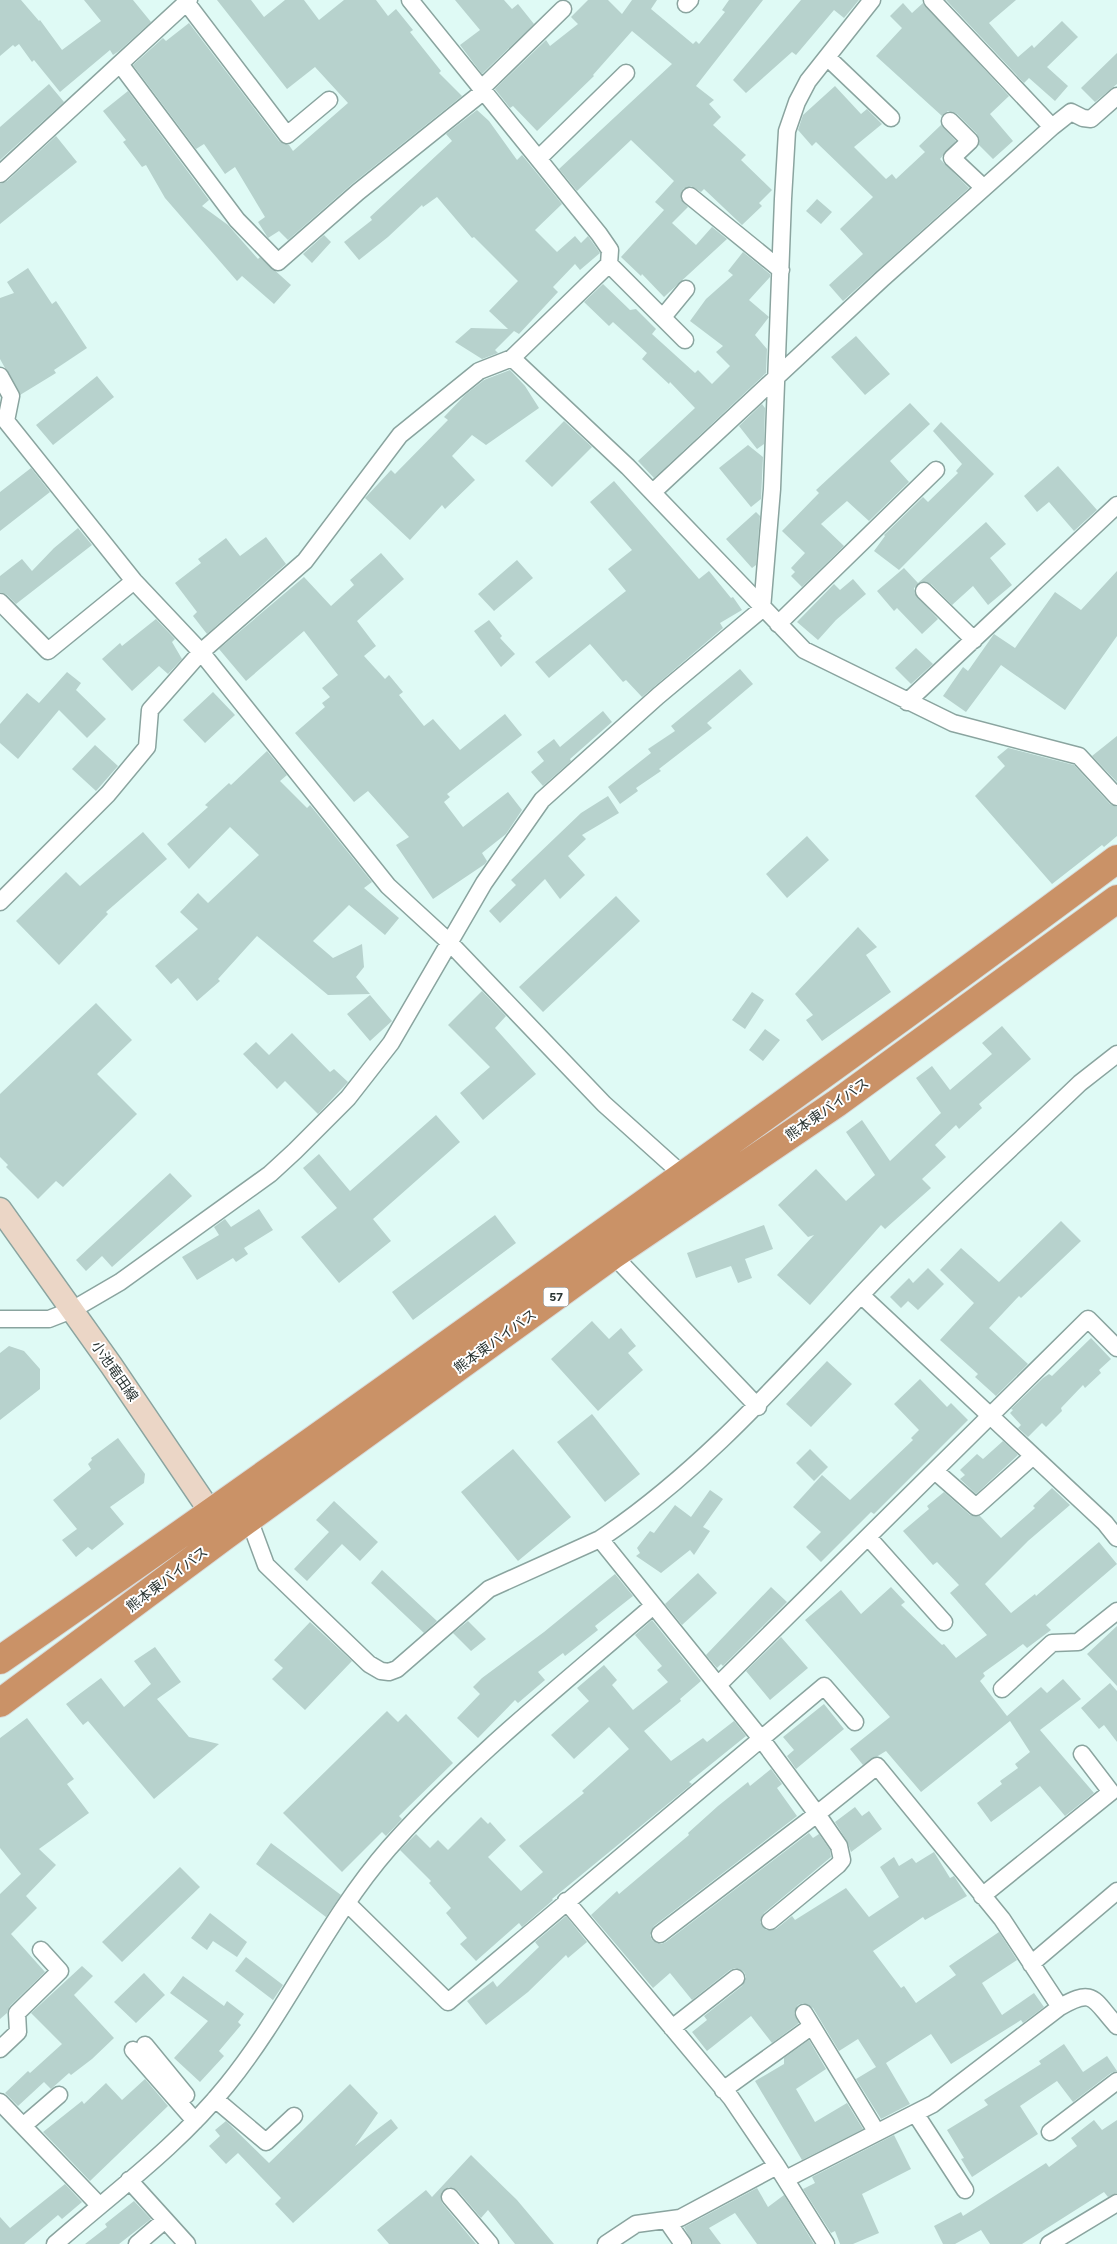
<svg xmlns="http://www.w3.org/2000/svg" width="1117" height="2244" viewBox="0 0 1117 2244" font-family="Figtree,'Noto Sans JP',sans-serif">
	<style>
		.building { fill: #b7d2cd }
		.lines { fill: none; stroke-linecap: round; stroke-linejoin: round }
		.minor-casing { stroke: #8aa49f; stroke-width: 19 }
		.secondary-casing { stroke: #8aa49f; stroke-width: 25 }
		.trunk-casing { stroke: #d8dada; stroke-width: 30 }
		.minor { stroke: #fff; stroke-width: 16 }
		.secondary { stroke: #ebd6c6; stroke-width: 22 }
		.trunk { stroke: #ca9267; stroke-width: 28 }
		.labels { text-anchor: middle; stroke-width: 4; stroke-linejoin: round; paint-order: stroke }
		.shield { fill: #fff; stroke: #697170; stroke-width: 1 }
		.shield-label { font-size: 12px; font-weight: bold; fill: #293432 }
		.street-label { font-size: 14px; fill: #293432; stroke: #fff }
	</style>
	<rect width="100%" height="100%" fill="#dffaf5"/>
	<path class="building" d="M0 0H21L39 21 40 20 62 50 101 21 84 0H133L151 22 119 51 113 55 110 50 60 92 34 60 32 62 19 44 15 47 13 45 0 56Z
		M217 0H251L264 17 285 0H304L319 20 344 0H376L388 16 396 9 413 30 410 32 441 71 439 73 462 96 352 184 288 240 279 231 268 238 258 222 265 217 235 167 225 174 204 144 196 149 133 65 163 38 166 41 189 23 279 141 289 145 293 151 348 103 315 67 287 89Z
		M455 0H504L512 9 518 4 534 24 482 74 460 45 480 30Z
		M588 0H608L622 14 632 0H657L651 9 693 44 696 41 699 44 725 12 722 10 729 0H763L696 86 714 100 709 104 721 117 713 125 746 155 741 160 772 190 759 203 762 206 742 225 704 189 701 192 691 186 683 189 681 199 688 207 672 223 696 245 712 227 727 239 664 297 642 274 641 276 621 257 664 210 655 202 674 181 631 140 577 191 559 169 672 64 632 31 593 75 594 76 537 131 513 106 510 108 495 89 546 40 550 46 578 24 571 17Z
		M801 0H859L844 18 834 10 796 55 792 52 746 93 733 80Z
		M946 0H1016L989 23 1018 57 1032 45 1034 48 1062 21 1078 37 1047 67 1068 86 1055 101 1029 78 1024 83Z
		M903 3 912 13 923 3 1009 96 990 114 1013 141 993 159 979 145 977 134 957 114 948 111 942 116 876 56 902 28 890 16Z
		M1117 53V84L1095 102 1081 88Z
		M49 84 64 102 0 160V127Z
		M835 86 861 114 867 109 882 124 854 147 886 179 892 174 896 179 925 152 919 146 941 125 956 141 940 159 969 188 843 301 829 285 863 254 840 229 873 197 816 142 812 146 798 130 803 115Z
		M128 91 209 200 202 206 228 225 258 259 260 257 291 285 274 304 242 276 237 281 165 198 146 165 142 167 123 142 126 140 103 111Z
		M477 110 489 121 517 160 522 155 562 204 535 230 557 252 575 236 581 243 588 236 600 253 580 270 575 264 553 287 558 292 519 334 514 331 495 350 498 353 482 359 455 342 471 328 508 329 489 311 518 281 474 237 472 238 437 197 423 207 422 205 388 237 359 260 344 242 372 220 370 217 452 141 446 134Z
		M56 136 77 162 0 224V184L7 181Z
		M817 199 832 212 821 224 806 211Z
		M324 235 331 242 312 263 303 254Z
		M743 252 770 274V277L749 300 769 317 755 335 767 349 766 373 654 478 638 461 695 408 670 382 669 384 642 359 647 353 613 322 609 326 584 302 603 284 630 310 636 309 656 329 652 334 695 373 698 370 712 384 730 366 716 352 723 346 690 321 706 299 733 275 728 271Z
		M28 268 52 304 56 301 87 348 54 370 56 373 20 395 0 359V298L14 293 7 282Z
		M856 336 890 374 865 395 831 357Z
		M510 370 525 386 539 408 486 445 472 435 452 456 475 480 445 509 442 505 410 540 365 498 391 470 395 474 448 420 444 417 465 395 484 380Z
		M97 376 114 397 53 445 36 425Z
		M910 403 930 424 890 461 909 482 869 521 847 501 821 524 844 546 802 587 791 576 795 572 791 568 805 553 782 531 819 493 816 490Z
		M762 404 765 408 764 444 757 449 739 426Z
		M564 421 592 447 552 487 525 461Z
		M941 422 994 474 899 570 874 551 885 536 884 535 923 497 928 502 958 473 956 471 962 464 933 431Z
		M748 445 763 457 761 499 751 507 719 468Z
		M1058 466 1097 510 1074 531 1049 502 1037 512 1024 496Z
		M31 468 50 492 0 531V492Z
		M614 481 699 579 709 571 731 598 733 597 742 610 720 623 723 628 642 697 626 680 623 682 590 644 549 678 535 662 626 591 608 569 632 550 590 502Z
		M756 512 760 516 756 565 752 568 726 539Z
		M986 522 1006 544 990 558 1012 585 988 605 973 586 952 605 931 584 921 582 914 588 915 594 938 619 922 634 897 608 894 611 877 591 904 568 918 583Z
		M78 528 92 545 16 604 7 595 0 592V576L22 559 32 571 54 548Z
		M266 537 286 564 207 634 193 616 197 612 175 583 201 563 198 559 226 538 240 556Z
		M381 553 404 579 357 621 376 646 364 656 385 679 389 675 403 692 399 695 424 726 433 719 460 750 505 714 522 735 447 794 450 797 444 802 463 827 508 792 522 810 506 834 482 853 487 861 485 864 433 899 396 845 409 837 368 791 354 802 295 733 325 707 322 703 330 697 322 688 338 675 304 631 246 681 219 649 304 577 331 606 354 585 350 580Z
		M517 560 533 578 494 611 478 594Z
		M1117 571V636L1065 710 1001 665 966 712 943 696 963 667 968 671 994 634 1015 648 1055 592 1081 610Z
		M853 579 866 594 836 620 818 640 797 622 834 584 840 590Z
		M156 619 175 639 172 642 182 659 168 674 159 666 132 691 102 659 120 643 122 646Z
		M489 620 502 636 500 638 515 654 501 667 474 631Z
		M916 648 933 664 911 684 895 668Z
		M740 669 753 684 707 723 712 728 659 769 661 771 636 788 638 791 620 804 608 787 651 753 648 749 675 731 671 726Z
		M67 672 81 683 76 690 106 719 87 738 59 710 18 759 0 743V724L27 693 39 703Z
		M213 692 235 715 205 743 183 720Z
		M603 711 612 722 570 759 571 761 543 786 531 772 544 761 537 752 554 739 560 747Z
		M1117 736V782L1092 756Z
		M95 745 118 766 96 791 72 769Z
		M1008 748 1074 765 1110 804 1117 807V836L1104 847 1102 845 1052 884 975 796 1005 766 997 757Z
		M267 751 287 775 280 781 307 808 310 805 372 882 364 888 399 918 385 935 349 905 313 941 333 958 362 944 364 967 356 977 370 994 328 995 257 936 218 979 220 981 197 1001 178 978 171 984 155 966 198 929 180 912 198 893 208 903 259 855 230 827 189 869 167 844 208 807 205 805 229 783 231 785Z
		M608 796 619 813 582 835 586 839 568 856 585 875 560 899 545 879 500 923 489 911 516 885 511 880 581 813Z
		M143 832 167 859 106 912 108 914 59 965 16 921 66 872 80 886Z
		M807 836 829 860 787 898 766 874Z
		M616 896 640 921 543 1012 519 987Z
		M858 927 877 947 866 955 891 992 822 1041 806 1020 813 1015 795 994Z
		M482 991 506 1016 495 1028 536 1074 483 1120 460 1093 490 1067 448 1025Z
		M752 992 764 1000 745 1029 732 1020Z
		M370 995 392 1021 370 1041 347 1014Z
		M96 1003 132 1040 97 1074 137 1114 63 1187 56 1181 38 1199 6 1167 8 1165 0 1157V1094Z
		M1002 1026 1031 1059 979 1104 982 1108 959 1129 956 1125 935 1145 946 1157 922 1179 931 1188 885 1229 881 1225 810 1305 777 1275 814 1235 808 1237 778 1205 816 1169 846 1201 875 1175 846 1132 862 1120 890 1161 941 1113 916 1078 932 1066 950 1090 992 1054 982 1043Z
		M765 1029 780 1040 763 1061 749 1050Z
		M292 1033 330 1072 334 1069 348 1082 318 1114 285 1081 277 1089 243 1054 256 1042 269 1055Z
		M436 1115 460 1142 373 1219 391 1241 339 1283 301 1237 337 1208 303 1168 319 1154 350 1191Z
		M170 1173 192 1196 112 1267 102 1256 86 1271 76 1260Z
		M259 1209 273 1230 244 1248 248 1254 236 1262 233 1258 197 1280 182 1257 219 1235 214 1227 225 1219 231 1227Z
		M495 1215 516 1243 413 1320 392 1292Z
		M1061 1221 1081 1241 1021 1298 1019 1296 989 1328 1028 1364 996 1396 975 1377 978 1374 940 1340 974 1303 940 1270 961 1248 999 1282Z
		M764 1225 773 1249 745 1259 752 1278 738 1283 731 1266 696 1278 687 1253Z
		M928 1268 944 1284 918 1310 908 1301 901 1308 890 1297 909 1278 913 1283Z
		M592 1321 609 1339 621 1328 636 1346 628 1353 643 1370 598 1411 551 1359Z
		M1091 1338 1111 1359 1099 1370 1101 1373 1085 1388 1083 1385 1061 1408 1062 1411 1046 1427 1042 1423 1028 1437 1018 1428 1021 1425 1010 1413 1013 1410 1011 1409 1043 1378 1049 1374 1052 1376Z
		M9 1346 24 1351 40 1369V1389L0 1420V1353Z
		M827 1361 852 1384 811 1427 786 1404Z
		M920 1379 947 1407 951 1403 968 1420 874 1514 871 1512 821 1562 806 1547 821 1532 793 1507 822 1475 850 1500 913 1440 911 1438 919 1430 894 1404Z
		M592 1414 640 1474 605 1502 557 1442Z
		M118 1438 145 1474 144 1483 110 1507 124 1524 92 1550 88 1547 76 1557 62 1540 77 1529 53 1500 91 1469 88 1464 92 1460 91 1458Z
		M1003 1441 1018 1455 976 1494 960 1479 965 1475 960 1470 977 1454 983 1459Z
		M513 1449 571 1517 518 1561 461 1492Z
		M810 1449 828 1467 814 1481 796 1463Z
		M1052 1488 1070 1505 1028 1541 985 1584 1011 1613 1035 1594 1036 1596 1099 1542 1117 1564 1046 1625 1051 1630 1027 1648 1023 1644 983 1673 985 1676 980 1681 1007 1716 1041 1687 1047 1693 1063 1679 1081 1699 1040 1730 1094 1793 1065 1816 1040 1786 991 1822 977 1803 1002 1784 1000 1781 1018 1768 1015 1764 1030 1752 1010 1721 921 1792 886 1751 863 1765 850 1749 890 1717 805 1620 841 1590 861 1614 891 1587 905 1602 901 1605 942 1645 944 1644 956 1658 987 1635 950 1593 959 1585 937 1562 933 1565 903 1531 929 1509 927 1506 944 1492 970 1515 980 1516 1001 1538 1035 1508 1033 1506Z
		M710 1490 723 1499 703 1527 710 1531 694 1555 690 1550 661 1573 636 1556 640 1553 637 1548 650 1531 654 1533 675 1505 691 1517Z
		M334 1501 378 1542 360 1561 342 1544 307 1581 294 1569 329 1532 316 1520Z
		M382 1570 437 1621 424 1633 371 1583Z
		M698 1573 717 1593 682 1625 665 1604Z
		M615 1574 633 1596 595 1626 598 1630 565 1656 563 1653 538 1672 545 1680 518 1703 515 1700 478 1738 457 1718 480 1694 473 1687 482 1678 544 1632Z
		M771 1587 787 1602 723 1666 721 1664 717 1668 706 1655Z
		M652 1620 701 1681 680 1699 681 1701 644 1731 671 1761 703 1738 707 1742 734 1721 746 1736 689 1782 692 1784 552 1899 553 1900 522 1927 519 1923 476 1961 460 1944 467 1938 446 1913 451 1908 429 1883 431 1881 400 1850 416 1834 430 1848 438 1840 448 1850 481 1817 488 1824 490 1822 506 1840 488 1857 521 1891 543 1872 519 1846 584 1793 582 1791 629 1749 609 1727 574 1759 551 1735 589 1701 577 1688 604 1665 617 1680 612 1685 633 1710 668 1682 657 1670 662 1666 635 1635Z
		M468 1621 486 1639 471 1651 453 1633Z
		M310 1622 352 1661 305 1710 272 1679 283 1668 274 1660Z
		M1117 1626V1686L1087 1654Z
		M781 1637 808 1668 770 1700 746 1671Z
		M155 1647 181 1682 157 1699 189 1737 219 1744 154 1799 88 1721 83 1725 66 1704 101 1678 124 1707 151 1684 134 1661Z
		M1110 1683 1117 1691V1742L1104 1725 1099 1729 1081 1708Z
		M824 1704 844 1729 796 1769 787 1756 794 1750 783 1737Z
		M387 1711 398 1722 406 1714 453 1763 399 1816 402 1819 386 1836 382 1832 342 1872 283 1813Z
		M27 1718 74 1779 67 1784 89 1813 39 1849 56 1865 26 1896 37 1908 11 1934 45 1972 10 2006 7 2013 0 2019V1894L21 1874 0 1848V1738Z
		M771 1769 782 1784 777 1788 797 1816 654 1926 650 1935 652 1940 661 1944 666 1942 809 1833 813 1838 819 1834 830 1850 831 1857 764 1913 760 1922 766 1930 776 1929 792 1916 795 1920 846 1888 869 1917 899 1897 880 1867 894 1857 899 1866 912 1858 916 1863 934 1852 950 1878 954 1876 967 1896 925 1920 923 1917 873 1951 901 1988 904 1986 916 2003 956 1975 949 1966 999 1932 1017 1960 982 1983 1002 2015 1034 1993 1044 2007 1023 2023 1021 2020 951 2064 931 2034 886 2063 910 2104 881 2119 856 2079 876 2067 858 2039 839 2051 813 2008 803 2003 798 2005 794 2013 799 2023 772 2043 751 2016 707 2051 692 2032 707 2020 704 2016 742 1986 746 1977 744 1972 735 1968 730 1970 692 2000 670 1973 653 1988 591 1915 617 1891 619 1894 689 1835 688 1833 718 1806 748 1782 750 1786Z
		M855 1807 862 1816 869 1811 882 1829 851 1852 847 1841 835 1822Z
		M271 1843 341 1895 326 1917 256 1864Z
		M180 1867 200 1887 122 1962 102 1942Z
		M210 1913 247 1942 237 1957 213 1941 207 1950 191 1938Z
		M566 1916 587 1942 568 1958 566 1955 528 1992 486 2025 467 2001 493 1981 497 1987 539 1947 535 1942Z
		M246 1957 283 1985 273 2000 235 1971Z
		M82 1966 93 1976 74 1995 114 2038 92 2059 71 2075 69 2073 51 2089 44 2082 18 2106 5 2093 28 2071 30 2073 62 2044 31 2013Z
		M144 1973 165 1995 136 2023 114 2002Z
		M183 1976 224 2006 227 2001 244 2014 238 2022 241 2025 219 2051 224 2056 200 2082 174 2058 208 2021 170 1993Z
		M809 2040 826 2069 796 2089 815 2122 847 2103 863 2129 802 2160 755 2081 784 2064V2058Z
		M1064 2044 1083 2072 1107 2056 1117 2071 1111 2073 1073 2102 1057 2081 1020 2106 1038 2134 972 2177 961 2159 964 2158 947 2130 988 2105 984 2100 1041 2064 1039 2061Z
		M145 2079 168 2106 90 2181 43 2132 82 2101 84 2104 106 2083 122 2100Z
		M350 2084 378 2113 355 2146 391 2119 398 2128 293 2223 275 2204 281 2198 238 2153 226 2164 209 2146 220 2136 215 2130 226 2121 269 2163Z
		M1094 2120 1102 2130 1117 2120V2193L1108 2197 1104 2192 1022 2244H990L981 2230 955 2244H943L934 2226 961 2212 963 2216 1046 2163 1049 2167 1077 2146 1071 2138Z
		M894 2135 911 2169 862 2194 879 2233 853 2244H840L835 2231 831 2233 803 2189 815 2183 812 2177Z
		M471 2155 517 2200 554 2244H515L488 2210 481 2218 458 2191 449 2187 441 2193 442 2203 476 2244H389L377 2230 426 2190 432 2197Z
		M65 2184 82 2202 62 2219 58 2215 24 2244H0V2217L10 2228Z
		M757 2188 768 2207 784 2195 814 2244H757L735 2213 709 2228 721 2244H693L684 2227Z
		M134 2201 151 2219 119 2244H85L107 2227 105 2224Z"/>
	<g class="lines">
		<g class="minor-casing">
			<path id="minor" d="M186 2 287 135 329 100
				M686 4 690 0
				M827 57 891 118
				M120 64 237 220 278 262 358 192 484 91
				M482 88 563 9
				M950 121 970 141 952 158 984 188
				M1052 127 1071 112 1083 118 1091 119 1117 96
				M539 158 626 73
				M0 174 189 0
				M690 196 781 270
				M609 264 685 340
				M663 317 686 289
				M512 358 628 467 804 650 953 723 1079 756 1117 797
				M0 376 11 396 6 421 134 581 201 652 388 886 449 942 604 1104 683 1175
				M653 492 882 279 1052 127 932 0
				M924 591 974 640
				M0 602 48 651 134 581
				M778 624 936 470
				M907 702 1117 505
				M0 902 108 794 147 747 150 710 201 652 305 561 400 435 479 371 512 358 609 264 610 250 599 234 410 0
				M613 1255 758 1407
				M861 1295 1105 1523 1117 1538
				M0 1319H49L72 1310 120 1282 270 1174 295 1151 348 1098 391 1043 484 883 542 800 658 696 762 609 772 489 783 199 787 131 797 102 808 81 872 0
				M935 1471 976 1507 1033 1456
				M249 1519 266 1565 369 1664 381 1671 389 1672 397 1669 489 1589 600 1539
				M868 1537 944 1622
				M718 1685 1088 1319 1117 1348
				M1002 1689 1052 1643 1078 1642 1117 1611
				M982 1896 1111 1792 1082 1754
				M566 1901 731 2098 777 2166
				M347 1903 448 2002 824 1686 855 1722
				M660 1934 817 1814 839 1846 842 1860 838 1865 770 1921
				M1031 1964 1117 1891
				M1060 2007 1002 1919 877 1766 817 1814 762 1740 600 1539C699 1473 778 1383 859 1297 929 1223 1007 1153 1080 1083L1117 1054
				M804 2013 812 2026
				M672 2028 736 1978
				M145 2045 186 2095
				M0 2049 18 2032 17 2013 60 1971 41 1950
				M133 2050 195 2121
				M723 2090 812 2026 876 2131
				M215 2099 266 2142 294 2116
				M0 2102 99 2205
				M915 2113 965 2190
				M23 2126 59 2095
				M1050 2132 1117 2081
				M786 2179 933 2104 1060 2007C1095 1987 1093 2000 1117 2026
				M129 2180 187 2244
				M450 2197 490 2244
				M667 2221 683 2244
				M55 2244C113 2193 178 2146 227 2085 287 2011 326 1920 389 1848 468 1759 563 1684 653 1606
				M137 2244 165 2220
				M606 2244 636 2224 680 2218 777 2166 826 2244
				M1049 2244 1117 2203"/>
		</g>
		<g class="secondary-casing">
			<path id="secondary" d="M0 1209 111 1365 220 1526"/>
		</g>
		<g class="trunk-casing">
			<path id="trunk" d="M0 1660C201 1521 399 1379 597 1237 772 1112 946 987 1117 859
				M0 1703 226 1535 613 1255 837 1103 1117 899"/>
		</g>
		<use href="#minor" class="minor"/>
		<use href="#secondary" class="secondary"/>
		<use href="#trunk" class="trunk"/>
	</g>
	<g class="labels">
		<rect class="shield" x="543.5" y="1287.5" width="25" height="19" rx="4"/>
		<g class="shield-label">
			<text x="556" y="1301">57</text>
		</g>
		<g class="street-label">
			<text transform="translate(827 1109) rotate(-35)" y="5">熊本東バイパス</text>
			<text transform="translate(495 1341) rotate(-36)" y="5">熊本東バイパス</text>
			<text transform="translate(115 1371) rotate(55)" y="5">小池竜田線</text>
			<text transform="translate(167 1579) rotate(-37)" y="5">熊本東バイパス</text>
		</g>
	</g>
</svg>
